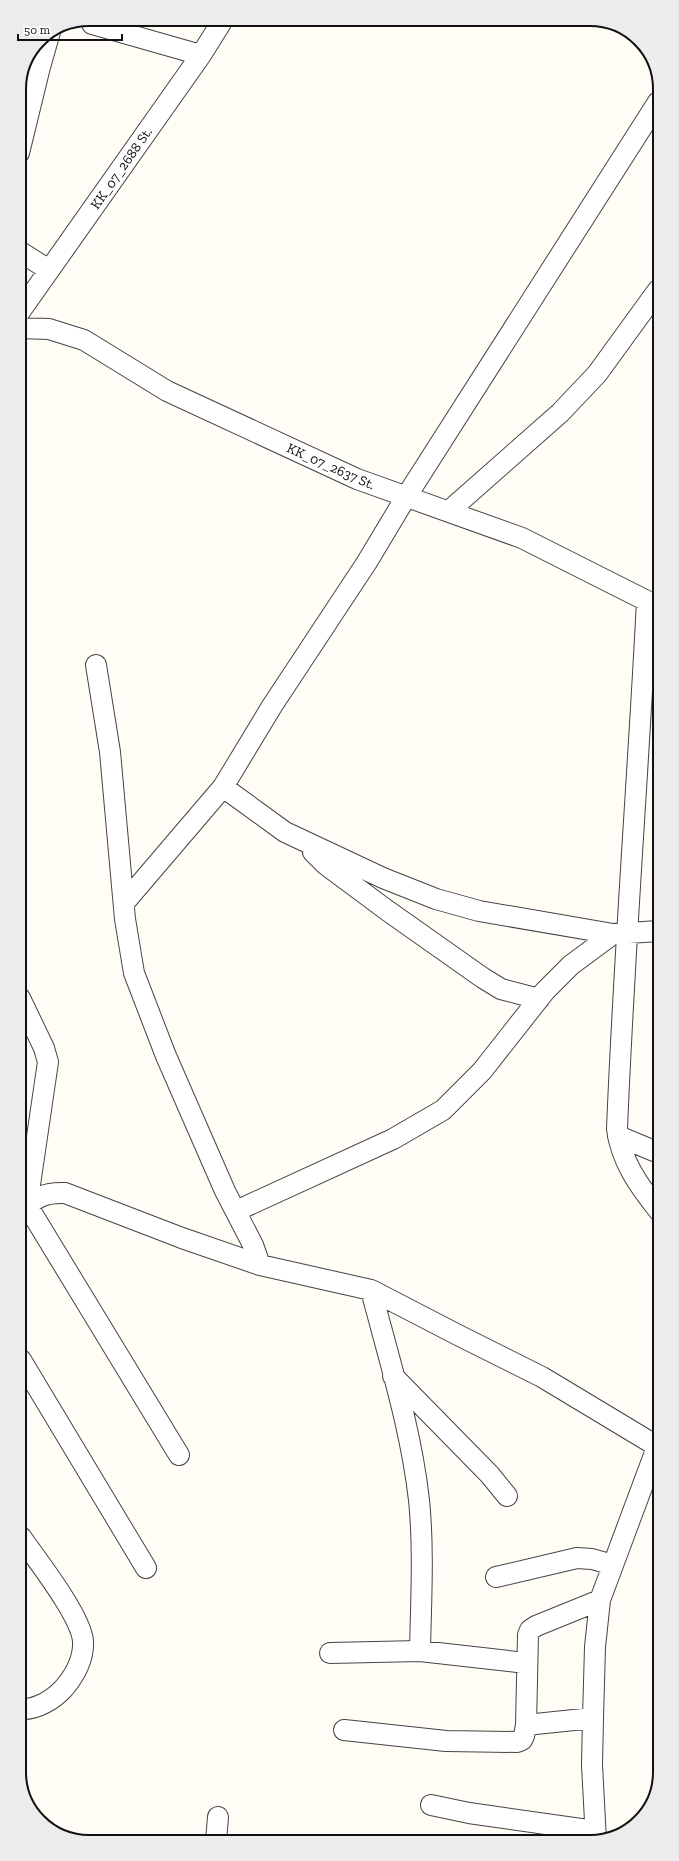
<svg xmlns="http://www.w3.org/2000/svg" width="679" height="1861" viewBox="0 0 679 1861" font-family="'Zilla Slab',serif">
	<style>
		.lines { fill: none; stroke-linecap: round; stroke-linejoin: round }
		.minor-casing { stroke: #444; stroke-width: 22 }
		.minor { stroke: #fff; stroke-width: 20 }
		.labels { text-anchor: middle; stroke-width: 4; stroke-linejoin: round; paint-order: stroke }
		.street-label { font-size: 14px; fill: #111; stroke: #fff }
		.rim { fill: none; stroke: #111; stroke-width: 2 }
	</style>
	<rect width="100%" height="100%" fill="#fffdf5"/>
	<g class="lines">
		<g class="minor-casing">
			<path id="minor" d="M92 24 201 55
				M19 153 40 67 50 32
				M19 251 49 270
				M19 313 201 55 221 23
				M19 328 49 329 84 340 167 391 357 479 522 538 647 601 658 604
				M449 511 560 413 597 374 658 290
				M647 601C638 777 624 953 617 1129 621 1161 639 1186 659 1211
				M96 665 110 752 125 919 134 973 166 1056 225 1191 253 1245 260 1265 371 1290 458 1335 542 1377 660 1448
				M223 787 285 832 383 878 436 899 479 911 613 934 659 931
				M313 852 326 865 388 911 483 978 501 989 539 999
				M124 903 223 787 272 706 367 562 406 497 658 102
				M20 998 44 1048 48 1062 27 1205 179 1455
				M618 1136 659 1153
				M21 1210C37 1197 45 1192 65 1193L182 1238 260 1265
				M236 1211 393 1139 443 1110 482 1071 545 991 571 965 613 934
				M371 1290C389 1359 411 1429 419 1500 424 1550 421 1601 420 1651
				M21 1360 146 1568
				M393 1376 490 1475 507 1496
				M21 1537C37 1560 81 1616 83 1641 84 1659 75 1675 64 1688 54 1699 37 1710 21 1709
				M496 1577 577 1558 592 1559 613 1565
				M330 1653 420 1651 526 1663
				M526 1725 593 1718
				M344 1730 446 1741 517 1742 522 1740 524 1736 526 1725 528 1635 530 1630 536 1626 600 1600
				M431 1805 469 1813 595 1831
				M596 1840 592 1765 593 1718 595 1647 600 1600 660 1439
				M216 1841 218 1817"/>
		</g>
		<use href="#minor" class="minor"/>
	</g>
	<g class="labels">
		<g class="street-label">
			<text transform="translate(121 168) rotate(-55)" y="5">KK_07_2688 St.</text>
			<text transform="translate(331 466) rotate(24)" y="5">KK_07_2637 St.</text>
		</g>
	</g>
	<path d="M0 0H679V1861H0ZM89 26H590A63 63 0 0 1 653 89V1772A63 63 0 0 1 590 1835H89A63 63 0 0 1 26 1772V89A63 63 0 0 1 89 26Z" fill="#ececec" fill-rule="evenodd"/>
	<path class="rim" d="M89 26H590A63 63 0 0 1 653 89V1772A63 63 0 0 1 590 1835H89A63 63 0 0 1 26 1772V89A63 63 0 0 1 89 26Z"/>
	<path d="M18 34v6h104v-6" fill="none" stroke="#111111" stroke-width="2"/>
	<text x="24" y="34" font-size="12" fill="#111111" stroke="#ffffff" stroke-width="3" paint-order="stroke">50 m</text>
</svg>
